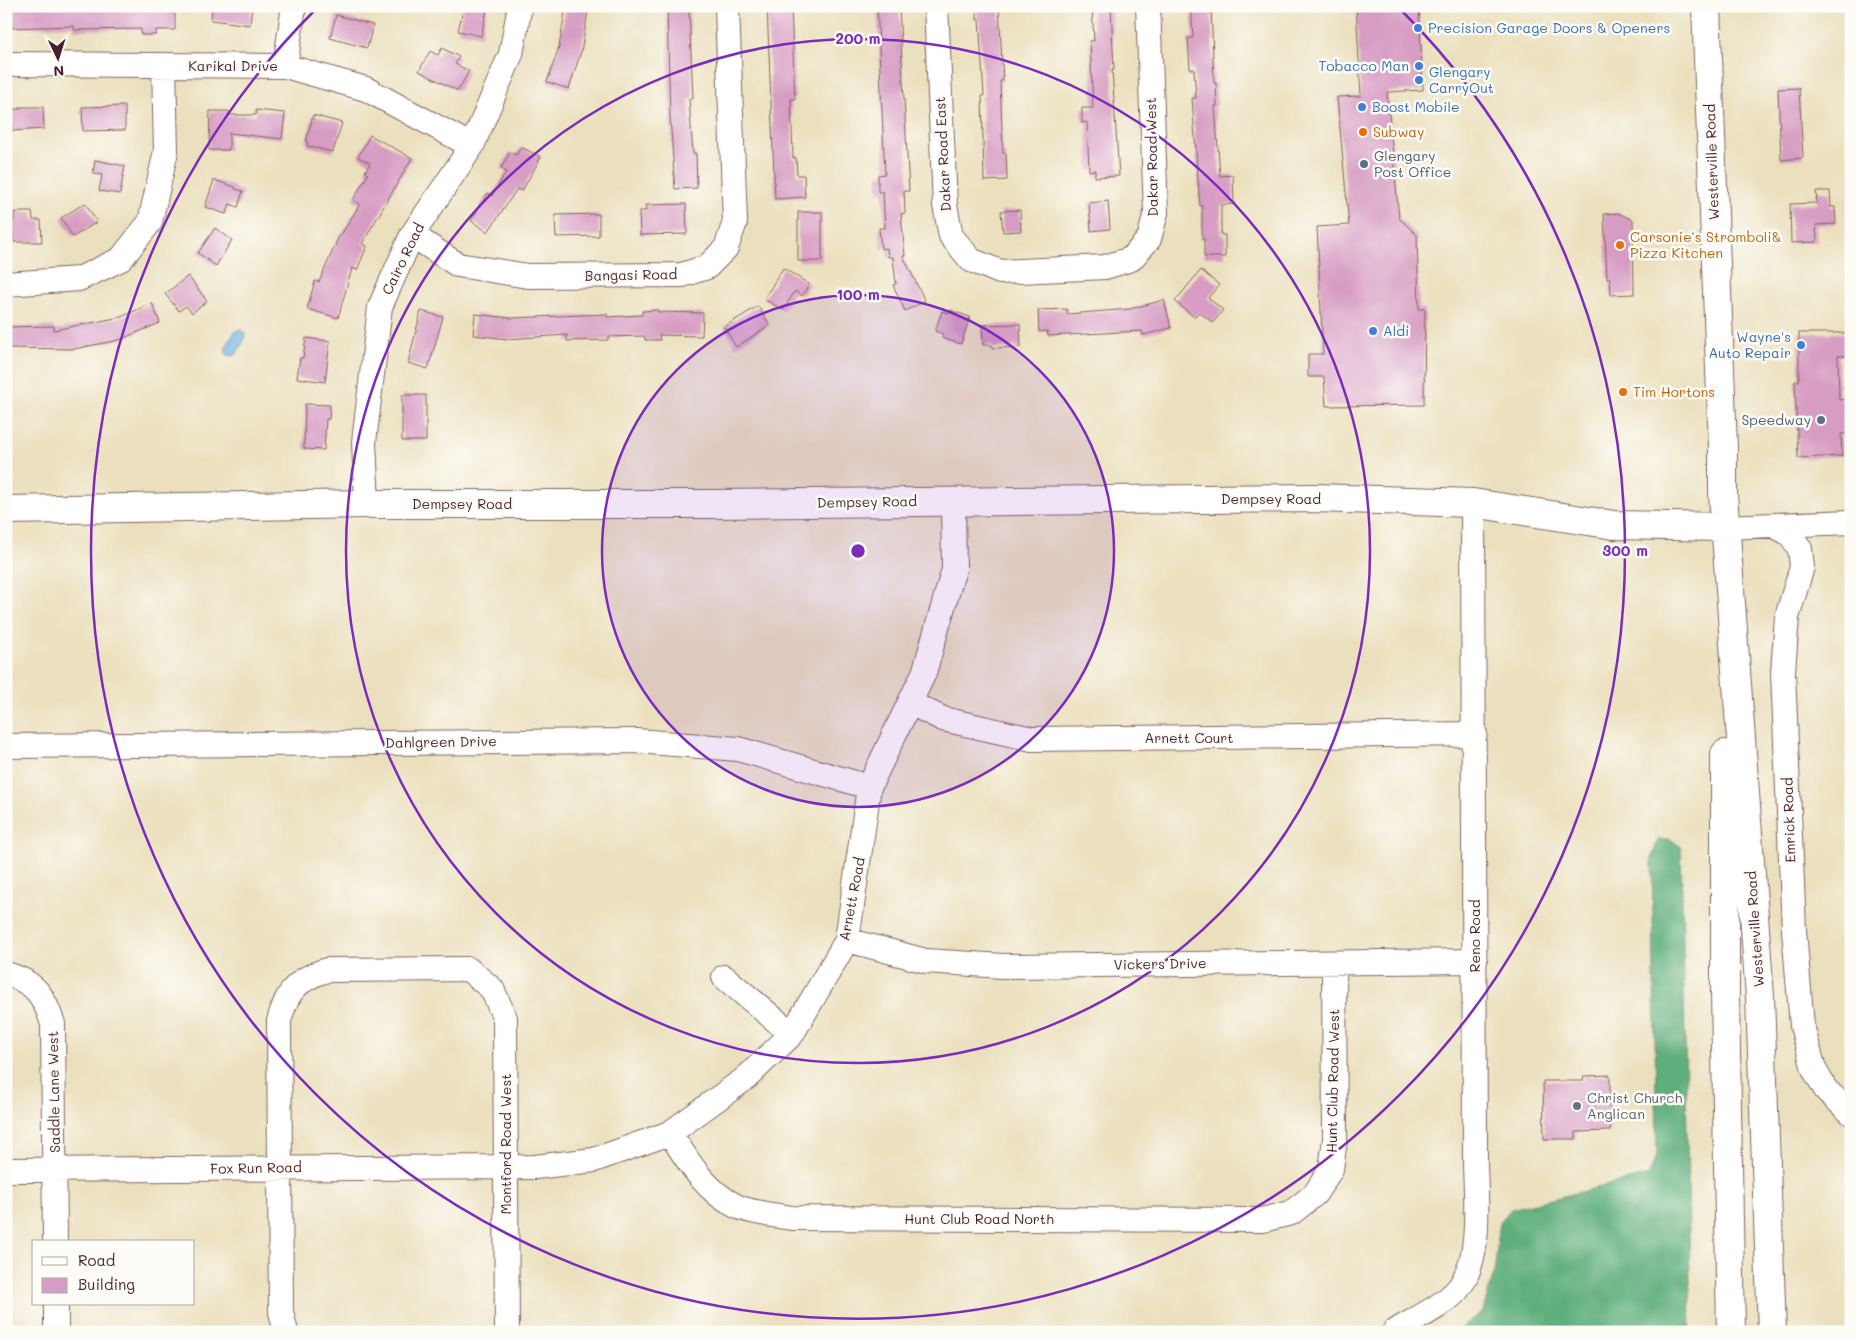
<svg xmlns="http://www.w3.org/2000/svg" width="1857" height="1338" viewBox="0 0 1857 1338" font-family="Mali,sans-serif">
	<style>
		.forest { fill: #5eaf7b; stroke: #546753 }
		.water { fill: #67aede; stroke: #586684 }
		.building { fill: #d79cc3 }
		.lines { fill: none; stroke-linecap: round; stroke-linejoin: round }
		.minor-casing { stroke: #82635e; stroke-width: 26 }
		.major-casing { stroke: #82635e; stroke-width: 30 }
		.minor { stroke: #fff; stroke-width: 24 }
		.major { stroke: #fff; stroke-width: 28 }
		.ring { fill: none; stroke: #7b2cbf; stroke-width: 2.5 }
		.shop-dot { fill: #3f7fe0; stroke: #fdfcf7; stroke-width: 2 }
		.food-dot { fill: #e8710a; stroke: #fdfcf7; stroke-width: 2 }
		.service-dot { fill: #5c6f8a; stroke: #fdfcf7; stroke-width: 2 }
		.worship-dot { fill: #6b7280; stroke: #fdfcf7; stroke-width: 2 }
		.labels { text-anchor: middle; stroke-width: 5; stroke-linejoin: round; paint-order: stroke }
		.shop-label { font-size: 14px; fill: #366cbe; stroke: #fdfcf7; text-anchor: start }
		.street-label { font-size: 14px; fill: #4a1f2b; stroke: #fdfcf7 }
		.food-label { font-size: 14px; fill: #c56008; stroke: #fdfcf7; text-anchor: start }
		.service-label { font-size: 14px; fill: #4e5e75; stroke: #fdfcf7; text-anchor: start }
		.worship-label { font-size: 14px; fill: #5b616d; stroke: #fdfcf7; text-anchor: start }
		.centre { fill: #7b2cbf; stroke: #fdfcf7; stroke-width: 2.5 }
		.ring-label { font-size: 15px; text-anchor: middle; font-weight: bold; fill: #7b2cbf; stroke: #fdfcf7; stroke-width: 5; stroke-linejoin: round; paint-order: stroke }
	</style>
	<rect width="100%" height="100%" fill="#fdfcf7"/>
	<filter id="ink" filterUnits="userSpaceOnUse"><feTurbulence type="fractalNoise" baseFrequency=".02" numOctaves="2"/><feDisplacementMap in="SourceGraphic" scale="10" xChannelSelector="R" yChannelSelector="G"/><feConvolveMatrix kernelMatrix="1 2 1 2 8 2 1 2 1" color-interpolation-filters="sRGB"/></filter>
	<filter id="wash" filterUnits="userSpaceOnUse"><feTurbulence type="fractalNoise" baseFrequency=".0096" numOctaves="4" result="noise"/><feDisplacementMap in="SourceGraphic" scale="20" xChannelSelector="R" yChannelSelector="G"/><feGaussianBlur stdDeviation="1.12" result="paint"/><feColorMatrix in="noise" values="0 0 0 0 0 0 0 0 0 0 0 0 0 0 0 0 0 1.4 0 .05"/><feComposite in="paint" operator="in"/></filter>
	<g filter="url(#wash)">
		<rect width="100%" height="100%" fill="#ebe0be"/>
		<path class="forest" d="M1670 839 1681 847 1691 1332H1457L1483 1311 1494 1274 1500 1222 1511 1209 1649 1175 1657 1154 1652 857 1658 840Z"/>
		<path class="water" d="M240 330 244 332 246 337 236 355 233 356 227 355 225 349 235 331Z"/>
		<g id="blocks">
			<path class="building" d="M6 6H175V30H156V35H141V29L74 30V26L6 28Z
				M212 6H252L250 25 211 20Z
				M464 6H488L481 36 458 31Z
				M566 6H589L581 52 569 89 547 82 559 47Z
				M767 6H791L795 99H791L793 158H796L797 175H804L805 197 775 199Z
				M877 6H899L909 191H904L905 213 901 214 905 256H903L925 301 905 311 893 285 896 284 893 257H888L887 248 881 249 879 228H885L883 192H878V175L885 174Z
				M977 6H999L1003 81H1000L1003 153H1006L1007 180 984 181 982 96H984L979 19 977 20Z
				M1092 6H1111L1114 70H1112L1119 176 1095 177V170L1089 171 1087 122 1082 123V108H1093L1090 41H1094Z
				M1191 6H1211L1214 83H1216L1217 106H1215L1220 176 1233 175 1234 204 1221 205V235H1225V257H1204V239H1202V206H1200L1192 98H1196L1194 69H1190L1188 38H1193Z
				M1356 6H1419L1423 90 1387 92 1399 218 1417 235 1419 309H1425L1424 405 1326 406 1324 377H1308V354H1323L1317 227 1349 225 1337 97 1361 96Z
				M689 7 693 99H689L693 154 696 153 697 188 675 189 670 116 667 8Z
				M336 15 373 25 367 48 330 38Z
				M442 48 459 57 455 64 469 71 458 91 419 71 430 51 438 55Z
				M1799 88 1803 158 1781 160 1778 89Z
				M125 106V130L83 131 82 107Z
				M20 107H43L44 129 12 131 11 109H20Z
				M256 110 285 113 282 139 229 133V150H209L210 111H229V115H256Z
				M313 115 342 123 333 152 307 146 308 143 306 142Z
				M370 135 412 158 362 244 367 246 357 270 352 268 338 318 307 309 315 281 319 282 340 234 341 235 360 204 353 200 368 174 365 172 370 163 358 157Z
				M521 147 541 157 522 191 517 189 488 232 471 221 488 193 492 196 506 172 501 168 510 152 516 155Z
				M95 160 125 166 120 194 99 191 102 175 93 173Z
				M214 180 235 187V189L243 191 238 207 230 204 226 214 205 207Z
				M1816 191H1830L1831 207H1835L1836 224 1816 225 1817 242 1791 243 1790 204 1817 203Z
				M1108 201 1110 229 1091 231 1089 203Z
				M85 203 97 222 73 237 61 218Z
				M686 204 687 234 640 235 639 211H646L645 205Z
				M1020 210 1021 231 1003 232 1001 211Z
				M14 212H32L33 220H41L42 242H13L12 221H14Z
				M798 212H822V261H798Z
				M1618 213 1633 220 1634 294 1611 295 1610 278H1607L1604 214Z
				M599 214V236L556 237 555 215Z
				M215 228 232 240 216 266 198 253Z
				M783 268 809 284 802 296 795 291 783 310 764 299Z
				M1201 270 1219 285 1208 298 1223 310 1213 323 1199 312 1194 317 1175 301Z
				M188 276 207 301 192 313 186 306 179 311 165 294Z
				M1164 300 1171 328 1143 335 1142 331 1048 336 1047 331 1039 332 1038 310 1067 309V314L1130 309Z
				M152 303 160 323 119 340 74 349 6 348V327L54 326V330L121 317Z
				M758 306 770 325 736 347 724 327Z
				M658 310V312L703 313 702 336 659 335 660 340H645L644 336 608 337V340L567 341V335L507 339 473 335 475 314 511 318 607 314V317L642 315V311Z
				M950 310 970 317 961 344 942 338 943 334 935 331 942 311 949 313Z
				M421 311 443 317 428 369 408 363Z
				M1020 324 1021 347 992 348V345H983L982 325Z
				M1799 333H1851V356H1838L1839 400 1851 399V433L1841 434 1842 456 1798 458 1795 381H1799Z
				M306 338 330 341 325 382 297 378 300 358H303Z
				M402 395H426V441H402Z
				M305 404 330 405 329 419H326L324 450 304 449Z
				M1610 1075V1131L1576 1132V1139H1544L1543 1081H1583L1584 1076Z"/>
		</g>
	</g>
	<g filter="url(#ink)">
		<use href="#blocks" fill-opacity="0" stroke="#82635e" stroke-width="1"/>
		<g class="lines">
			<g class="minor-casing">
				<path id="minor" d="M936 6 945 205 951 236 971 260 1000 272 1105 267 1131 259 1149 239 1156 213 1148 6
					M6 64 285 66 366 89 472 146
					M285 66 294 6
					M412 235 458 265 528 276 682 275 707 267 726 248 735 222 727 6
					M6 284 79 279 121 259 150 222 166 151 164 65
					M367 504 364 442 380 307 412 235 472 146 511 54 520 6
					M1775 526 1790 534 1800 549 1802 567 1787 617 1783 672 1794 930 1802 1026 1814 1069 1826 1090 1851 1113
					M1725 527 1851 522
					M910 703 943 719 1032 739 1475 734
					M6 746 637 741 738 749 869 787
					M847 940 926 961 1003 966 1475 961
					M6 974C36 982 44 996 53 1024L55 1242
					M724 977 792 1034
					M670 1133C688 1161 705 1191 736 1206 747 1212 779 1216 792 1218L1262 1220 1291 1213 1315 1194 1331 1169 1335 1140 1334 963
					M6 1170 535 1167 594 1160 670 1133 746 1078 792 1034 847 940 869 787 924 673 954 569 953 501
					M56 1304V1332
					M286 1332 281 1312 279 1021C287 991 297 979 327 970L468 969 492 989 505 1018 507 1332
					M1394 1332C1413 1320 1444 1306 1458 1289 1482 1259 1476 1201 1475 1164L1473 503"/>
			</g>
			<g class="major-casing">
				<path id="major" d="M1706 6 1723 447V494L1760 997 1772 1332
					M6 510 367 504H708L1315 498 1473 503 1614 525 1725 527
					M1725 754V994L1731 1332"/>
			</g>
			<use href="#minor" class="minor"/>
			<use href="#major" class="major"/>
		</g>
	</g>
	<circle cx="858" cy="551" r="256" fill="#7b2cbf" fill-opacity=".12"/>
	<g class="ring">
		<circle cx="858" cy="551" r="256"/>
		<circle cx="858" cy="551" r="512"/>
		<path d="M1400 9A767 767 0 1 1 316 9"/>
	</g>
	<g class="shop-dot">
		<circle cx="1418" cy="28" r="5"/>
		<circle cx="1419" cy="66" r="5"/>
		<circle cx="1419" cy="80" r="5"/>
		<circle cx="1362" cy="107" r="5"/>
		<circle cx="1373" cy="331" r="5"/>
		<circle cx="1801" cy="345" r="5"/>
	</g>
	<g class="food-dot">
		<circle cx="1363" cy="132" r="5"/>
		<circle cx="1620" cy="245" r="5"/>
		<circle cx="1623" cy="392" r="5"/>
	</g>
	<g class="service-dot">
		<circle cx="1364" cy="164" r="5"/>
		<circle cx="1821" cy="420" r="5"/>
	</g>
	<circle class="worship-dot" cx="1577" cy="1106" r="5"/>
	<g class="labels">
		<g class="shop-label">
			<text x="1428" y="33">Precision Garage Doors &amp; Openers</text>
			<text x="1409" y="71" text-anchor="end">Tobacco Man</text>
			<text x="1429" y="77">Glengary<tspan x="1429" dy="16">CarryOut</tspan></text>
			<text x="1372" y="112">Boost Mobile</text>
			<text x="1383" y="336">Aldi</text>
			<text x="1791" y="342" text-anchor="end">Wayne's<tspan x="1791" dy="16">Auto Repair</tspan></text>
		</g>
		<g class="street-label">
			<text x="233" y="71">Karikal Drive</text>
			<text transform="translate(943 154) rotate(-93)" y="5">Dakar Road East</text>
			<text transform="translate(1152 157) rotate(-91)" y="5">Dakar Road West</text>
			<text transform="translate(1712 162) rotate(-92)" y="5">Westerville Road</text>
			<text transform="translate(403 259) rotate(-64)" y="5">Cairo Road</text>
			<text transform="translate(631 275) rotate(-1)" y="5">Bangasi Road</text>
			<text x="1271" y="504">Dempsey Road</text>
			<text transform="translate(867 502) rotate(-1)" y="5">Dempsey Road</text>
			<text x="462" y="509">Dempsey Road</text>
			<text x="1189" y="743">Arnett Court</text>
			<text transform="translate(441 742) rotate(-1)" y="5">Dahlgreen Drive</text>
			<text transform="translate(1789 820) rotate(-92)" y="5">Emrick Road</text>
			<text transform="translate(852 899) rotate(-79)" y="5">Arnett Road</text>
			<text transform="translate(1755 929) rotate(-94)" y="5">Westerville Road</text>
			<text transform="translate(1475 936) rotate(-90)" y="5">Reno Road</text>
			<text transform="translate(1160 964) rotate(-1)" y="5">Vickers Drive</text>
			<text transform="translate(1333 1081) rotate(-89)" y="5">Hunt Club Road West</text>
			<text transform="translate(54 1092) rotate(-91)" y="5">Saddle Lane West</text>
			<text transform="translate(506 1144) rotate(-90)" y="5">Montford Road West</text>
			<text transform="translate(256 1168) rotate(-1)" y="5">Fox Run Road</text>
			<text x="979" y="1224">Hunt Club Road North</text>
		</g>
		<g class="food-label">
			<text x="1373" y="137">Subway</text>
			<text x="1630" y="242">Carsonie's Stromboli&amp;<tspan x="1630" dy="16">Pizza Kitchen</tspan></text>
			<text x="1633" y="397">Tim Hortons</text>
		</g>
		<g class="service-label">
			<text x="1374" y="161">Glengary<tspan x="1374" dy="16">Post Office</tspan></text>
			<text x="1811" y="425" text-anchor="end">Speedway</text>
		</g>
		<g class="worship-label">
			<text x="1587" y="1103">Christ Church<tspan x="1587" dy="16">Anglican</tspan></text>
		</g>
	</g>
	<circle cx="858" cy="551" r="8" class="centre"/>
	<g class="ring-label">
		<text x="858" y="44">200 m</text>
		<text x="858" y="300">100 m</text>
		<text x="1625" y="556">300 m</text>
	</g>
	<rect width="1857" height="1338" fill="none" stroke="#fdfcf7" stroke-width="25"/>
	<rect x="32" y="1240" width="162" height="65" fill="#fdfcf7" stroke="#b5a4a5"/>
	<rect x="42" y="1257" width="25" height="8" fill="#ffffff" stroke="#b5a4a5"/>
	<text x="78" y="1266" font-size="15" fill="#4a1f2b">Road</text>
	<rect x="42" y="1278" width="25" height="15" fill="#d79cc3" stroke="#b5a4a5"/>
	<text x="78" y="1290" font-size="15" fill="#4a1f2b">Building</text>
	<g transform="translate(58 58) rotate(176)" stroke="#fdfcf7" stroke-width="4" paint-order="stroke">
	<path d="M0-4L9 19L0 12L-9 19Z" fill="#4a1f2b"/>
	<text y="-8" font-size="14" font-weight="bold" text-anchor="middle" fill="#4a1f2b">N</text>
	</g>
</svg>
